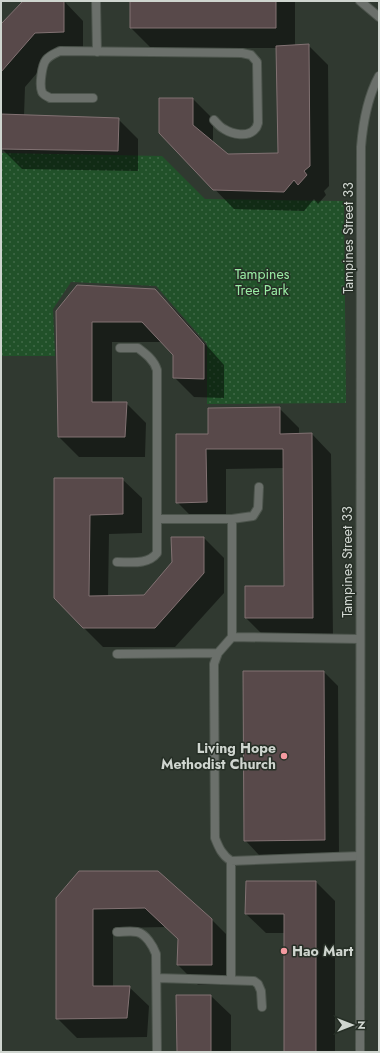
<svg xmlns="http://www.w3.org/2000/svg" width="380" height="1053" viewBox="0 0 380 1053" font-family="Jost,sans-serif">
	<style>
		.park { fill: url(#park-dots) }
		.shadow { fill: #0007 }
		.building { fill: #58494a; stroke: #827273 }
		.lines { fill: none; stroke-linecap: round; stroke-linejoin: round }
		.service-casing { stroke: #4d554d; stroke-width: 10 }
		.minor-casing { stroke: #4d554d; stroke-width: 10 }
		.service { stroke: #6b706b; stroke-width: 8 }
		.minor { stroke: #6b706b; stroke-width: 8 }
		.poi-dot { fill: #f49aa0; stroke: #262f26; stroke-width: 1.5 }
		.labels { text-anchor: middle; stroke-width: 3; stroke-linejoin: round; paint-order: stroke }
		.street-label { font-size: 14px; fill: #cfd5cf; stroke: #262f26 }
		.park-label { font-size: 14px; fill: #9aeca4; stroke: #262f26 }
		.poi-label { font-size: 14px; font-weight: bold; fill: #cfd5cf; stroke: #262f26; text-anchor: end }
	</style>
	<defs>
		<pattern id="park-dots" width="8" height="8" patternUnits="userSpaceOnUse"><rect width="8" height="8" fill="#215129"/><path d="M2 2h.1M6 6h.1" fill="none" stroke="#406947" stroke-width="1.8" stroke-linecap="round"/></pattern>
	</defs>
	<rect width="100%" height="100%" fill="#303930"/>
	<path class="park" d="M1 153 162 156 205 199 344 201 346 403 207 404V344L156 286 71 282 53 309 55 356H1Z"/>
	<path class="shadow" d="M25 1H64L83 21V52H55L25 87 24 116 118 119 138 139V171L22 169 1 148V26Z
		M131 1H295V46L308 45 328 65 329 186 324 191 326 195 318 204 314 199 304 211 234 209 160 133 193 99 213 119V142L228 155 279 154 277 48H151L131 28Z
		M154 290 175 310 224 365V398L194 397 174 377V355L161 342H112V403H126L146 423 145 457H79L59 437 57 312Z
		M279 408 299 428V434H312L331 454 333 637 266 638 246 618 285 587V468L226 469V522H197L177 502 209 435Z
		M55 479H122L142 498V533L109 534 108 597 144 596 173 562 172 538H204L224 558V593L175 647H103L83 627Z
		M324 672 338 686 339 854 259 855 245 840Z
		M80 872 212 920 232 940V985H198L178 965 179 940 166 927 113 928V987H129L149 1006 147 1037 77 1038 57 1018Z
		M316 882 335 901V1052H244L285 1051V933H266L246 914Z
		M211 996 231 1015V1052H178Z"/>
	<path class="building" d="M23 1H64V32L35 33 1 72V24Z
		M130 1H276V28H130Z
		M309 44 310 166 304 171 307 175 298 185 294 180 284 192 213 190 159 133V98H193V125L228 154 278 153 276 46Z
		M1 114 119 118 118 151 1 149Z
		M77 285 155 289 204 344V379L173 378V355L142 322H92V402H127L125 437H58L56 311Z
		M280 407V434L312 433 313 618H245V586H284L283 449H206L207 502 176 503V434H208V408Z
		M54 478H123V514L90 515 89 596 144 595 172 562 171 537H204V573L155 628H83L54 598Z
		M243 671H324L325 840 244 841Z
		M79 871H158L212 919V965H177L178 939 145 908 93 909V986H130L127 1018 56 1019V898Z
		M246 881H316V1052H284V914H245Z
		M176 995H211V1052H177Z"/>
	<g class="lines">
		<g class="service-casing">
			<path id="service" d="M96 1 97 52
				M360 1 379 17
				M93 98H50C47 96 43 95 42 92 39 85 42 65 46 60 50 55 54 54 60 51L242 53 251 55 257 62 258 123C257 125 257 128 255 129 248 138 232 134 224 129 220 127 217 123 214 120
				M157 519H232L253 516 258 508 259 487
				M232 519V637L218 653 214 664 215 838C219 848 222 855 231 861L360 856
				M117 562C131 562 148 565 157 553V370C154 360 146 354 138 348H120
				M232 637 360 639
				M117 654 218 653
				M117 932C123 932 131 931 137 932 146 934 153 946 156 954L157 1052
				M157 978 254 981 258 984 261 991 262 1007
				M231 980V861"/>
		</g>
		<g class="minor-casing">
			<path id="minor" d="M360 1052C360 750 360 448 361 147 363 122 367 98 379 76"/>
		</g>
		<use href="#service" class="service"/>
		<use href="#minor" class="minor"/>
	</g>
	<g class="poi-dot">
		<circle cx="284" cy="756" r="4"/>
		<circle cx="284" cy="951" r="4"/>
	</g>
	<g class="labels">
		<g class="street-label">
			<text transform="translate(348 238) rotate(-90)" y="5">Tampines Street 33</text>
			<text transform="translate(347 562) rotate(-90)" y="5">Tampines Street 33</text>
		</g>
		<g class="park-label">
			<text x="262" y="279">Tampines<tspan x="262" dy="16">Tree Park</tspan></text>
		</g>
		<g class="poi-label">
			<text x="276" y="753">Living Hope<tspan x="276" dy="16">Methodist Church</tspan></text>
			<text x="292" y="956" text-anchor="start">Hao Mart</text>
		</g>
	</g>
	<rect width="380" height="1053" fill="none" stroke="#cfd5cf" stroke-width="4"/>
	<g transform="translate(352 1025) rotate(90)" stroke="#262f26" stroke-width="3" paint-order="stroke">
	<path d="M0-3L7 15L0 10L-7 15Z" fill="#cfd5cf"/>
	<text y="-6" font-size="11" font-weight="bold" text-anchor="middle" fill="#cfd5cf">N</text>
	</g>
</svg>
